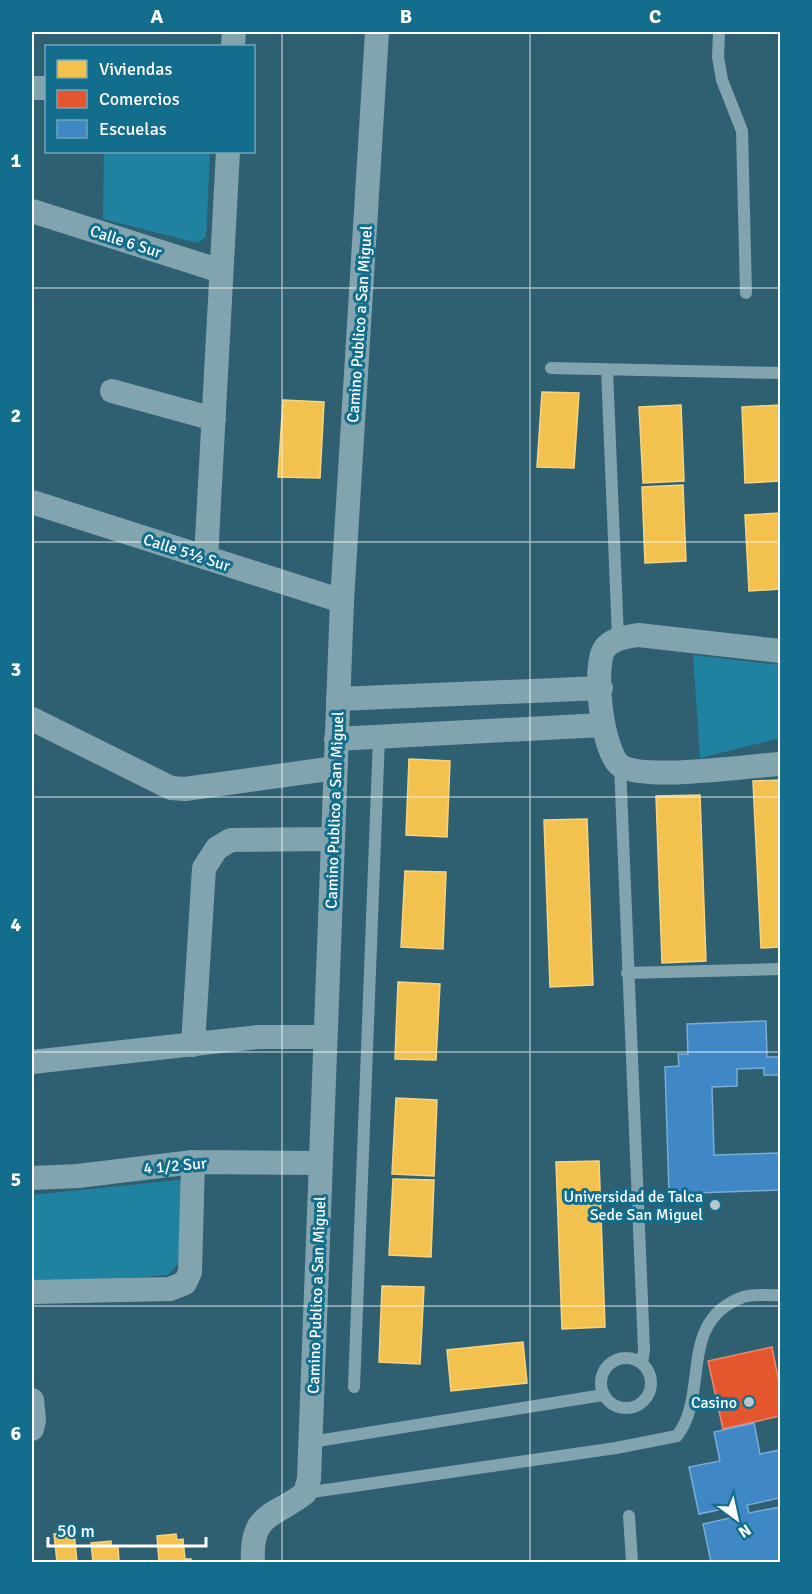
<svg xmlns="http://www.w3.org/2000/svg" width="812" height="1594" viewBox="0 0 812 1594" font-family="Signika,sans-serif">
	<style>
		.green { fill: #2082a1 }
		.homes { fill: #f2c14e; stroke: #f6d483; stroke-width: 1.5 }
		.shops { fill: #e4572e; stroke: #ec896d; stroke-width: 1.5 }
		.schools { fill: #3f88c5; stroke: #79acd6; stroke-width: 1.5 }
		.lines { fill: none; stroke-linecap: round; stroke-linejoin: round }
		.service { stroke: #82a4ae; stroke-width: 12 }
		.minor { stroke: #82a4ae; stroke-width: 24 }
		.grid { fill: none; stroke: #fff; stroke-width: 1.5; stroke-opacity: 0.55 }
		.poi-dot { fill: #b6c7cd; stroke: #136d8c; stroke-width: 2 }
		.labels { text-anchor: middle; stroke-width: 6; stroke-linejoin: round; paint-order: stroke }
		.street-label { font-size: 16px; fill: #fff; stroke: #136d8c }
		.poi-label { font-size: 16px; fill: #fff; stroke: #136d8c; text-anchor: end }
		.neatline { fill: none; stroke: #fff; stroke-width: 2 }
		.grid-label { font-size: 20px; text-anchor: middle; font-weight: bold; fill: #fff }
	</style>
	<rect width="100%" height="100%" fill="#2e6071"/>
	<path class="green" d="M104 152H210L206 237 198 243 103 219Z
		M693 655 780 665V738L700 758Z
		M179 1180 185 1186 180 1261 168 1275 37 1285 32 1282V1195Z"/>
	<path class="homes" d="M542 392 579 393 574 468 537 467Z
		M283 400 324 402 320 478 278 477Z
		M681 405 684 481 643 483 639 407Z
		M780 405V481L745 483 742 407Z
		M683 485 686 561 645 563 642 487Z
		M780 513V589L749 591 745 515Z
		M409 759 450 761 447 837 406 835Z
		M780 780V947L761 948 753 781Z
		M700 795 706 961 662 963 656 796Z
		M587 819 593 985 550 987 544 820Z
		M405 871 446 872 443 949 401 947Z
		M398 982 440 984 436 1060 395 1059Z
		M396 1098 437 1100 434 1176 392 1174Z
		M599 1161 605 1327 562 1329 556 1162Z
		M393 1179 434 1180 431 1257 389 1255Z
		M382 1286 424 1287 420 1364 379 1362Z
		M523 1342 527 1383 451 1391 447 1350Z
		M74 1532 77 1562H57L54 1534Z
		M176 1534 177 1540 183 1539 185 1559H191V1562H159L157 1536Z
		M111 1541V1547L118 1546 119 1562H93L91 1543Z"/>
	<path class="shops" d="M772 1347 780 1388V1416L723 1429 708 1361Z"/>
	<path class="schools" d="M766 1021 767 1057H780V1021V1075H764V1068L737 1069V1086L712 1087 714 1155 780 1153V1190L669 1194 665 1067 679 1066 678 1054H688L687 1024Z
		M754 1423 760 1454 780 1450V1498L747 1505 749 1513 780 1507V1562H711L703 1524 730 1518 728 1508 699 1514 689 1467 720 1461 714 1432Z"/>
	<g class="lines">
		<path class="service" d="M719 32 718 57 722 80 742 131 746 293
			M551 368 780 373
			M607 369 618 638
			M620 765 644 1350 642 1363
			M627 973 780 969
			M601 1383a25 25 0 1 1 50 0a25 25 0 1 1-50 0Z
			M354 1387 379 737
			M311 1442 603 1395
			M305 1493 616 1448 677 1436C710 1393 677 1321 743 1297 753 1293 769 1296 780 1295
			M629 1516 632 1562"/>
		<path class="minor" d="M233 46 234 32
			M32 88H46
			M32 211 221 271
			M112 391 214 419
			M32 502 342 601
			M206 558 228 152
			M780 651 638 635C627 637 613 638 605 648 592 665 602 754 621 766 646 781 747 766 780 764
			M338 699 601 688
			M32 719 171 788 185 789 335 768
			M336 739 602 725
			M193 1045 204 868 217 848 231 840 333 839
			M32 1062 258 1037H325
			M32 1178 78 1176 193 1162 320 1163
			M32 1292 170 1289 185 1283 190 1272 193 1162
			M32 1400 34 1420 32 1429
			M253 1562C250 1512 275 1517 305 1493L309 1479 342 601 377 32"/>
	</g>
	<path class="grid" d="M282 32V1562M530 32V1562M32 288H780M32 542H780M32 797H780M32 1052H780M32 1306H780"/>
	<g class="poi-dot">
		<circle cx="715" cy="1205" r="6"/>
		<circle cx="749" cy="1402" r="6"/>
	</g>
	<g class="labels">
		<g class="street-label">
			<text transform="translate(126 241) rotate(18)" y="6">Calle 6 Sur</text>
			<text transform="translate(359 324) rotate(-86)" y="6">Camino Publico a San Miguel</text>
			<text transform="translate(187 552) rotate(18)" y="6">Calle 5½ Sur</text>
			<text transform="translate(334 810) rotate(-88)" y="6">Camino Publico a San Miguel</text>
			<text transform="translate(175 1165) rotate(-5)" y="6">4 1/2 Sur</text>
			<text transform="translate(316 1295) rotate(-88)" y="6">Camino Publico a San Miguel</text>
		</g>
		<g class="poi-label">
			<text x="703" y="1202">Universidad de Talca<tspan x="703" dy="18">Sede San Miguel</tspan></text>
			<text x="737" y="1408">Casino</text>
		</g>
	</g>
	<rect width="812" height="1594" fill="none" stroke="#136d8c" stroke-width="66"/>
	<rect x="45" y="45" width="210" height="108" fill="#136d8c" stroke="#71a7ba" stroke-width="1.5"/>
	<rect x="57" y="60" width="30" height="18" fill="#f2c14e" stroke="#71a7ba" stroke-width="1.5"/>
	<text x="99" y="75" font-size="18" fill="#ffffff">Viviendas</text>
	<rect x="57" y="90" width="30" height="18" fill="#e4572e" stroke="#71a7ba" stroke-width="1.5"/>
	<text x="99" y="105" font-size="18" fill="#ffffff">Comercios</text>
	<rect x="57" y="120" width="30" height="18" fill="#3f88c5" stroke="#71a7ba" stroke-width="1.5"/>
	<text x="99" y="135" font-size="18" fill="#ffffff">Escuelas</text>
	<g transform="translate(737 1519) rotate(147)" stroke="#136d8c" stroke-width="4.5" paint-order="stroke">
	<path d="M0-4.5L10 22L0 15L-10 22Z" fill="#ffffff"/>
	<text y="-9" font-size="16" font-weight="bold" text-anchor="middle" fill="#ffffff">N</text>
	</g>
	<path d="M48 1537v9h158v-9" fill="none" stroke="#ffffff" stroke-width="3"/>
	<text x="57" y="1537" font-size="18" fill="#ffffff" stroke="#136d8c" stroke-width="4.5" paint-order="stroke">50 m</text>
	<rect x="33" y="33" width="746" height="1528" class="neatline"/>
	<g class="grid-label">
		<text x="157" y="23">A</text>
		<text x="406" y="23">B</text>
		<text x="655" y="23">C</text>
		<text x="16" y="167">1</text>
		<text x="16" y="422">2</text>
		<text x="16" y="676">3</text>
		<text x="16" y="931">4</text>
		<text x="16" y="1186">5</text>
		<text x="16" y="1440">6</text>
	</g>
</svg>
